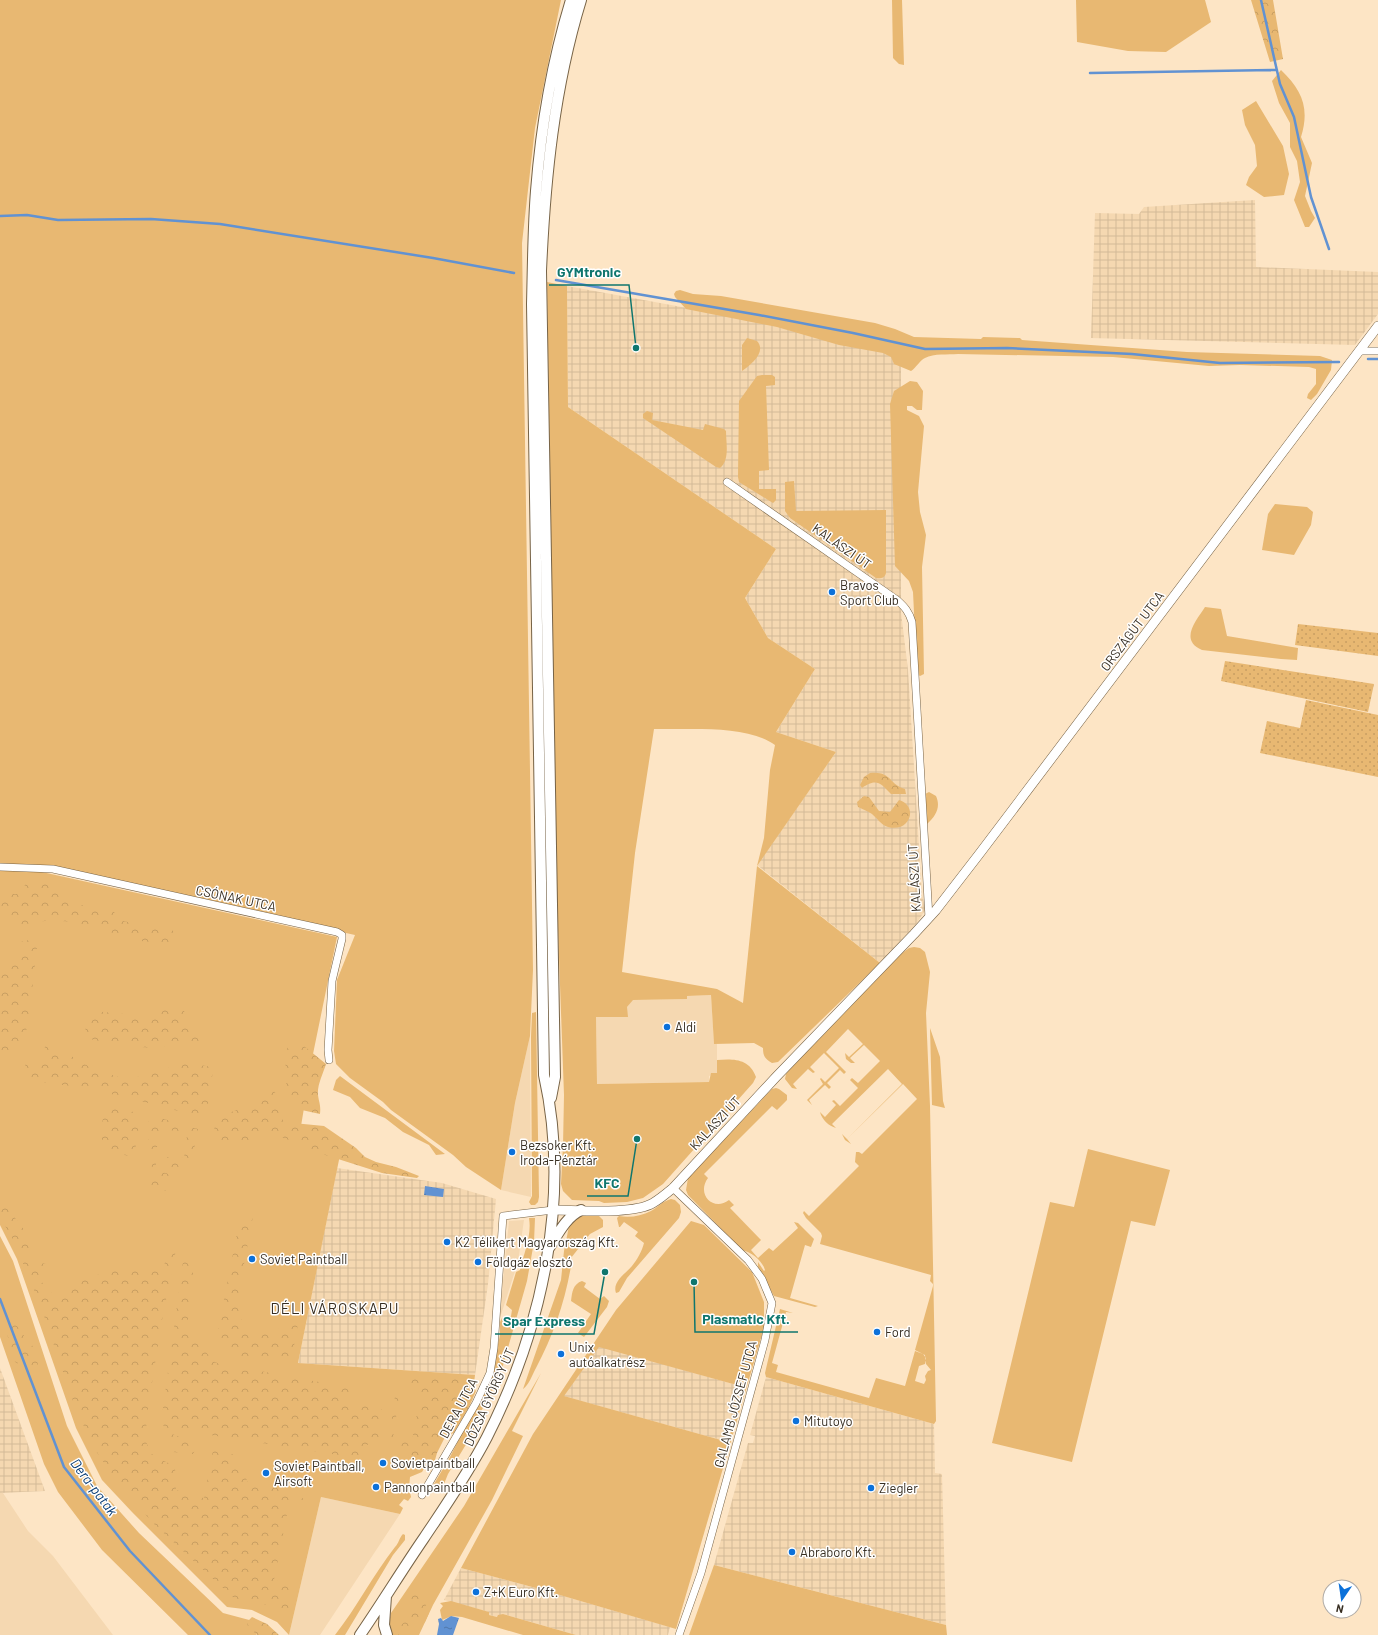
<svg xmlns="http://www.w3.org/2000/svg" width="1378" height="1635" viewBox="0 0 1378 1635" font-family="Barlow,sans-serif">
	<style>
		.built { fill: #f5d8b1 }
		.industrial { fill: url(#industrial-grid) }
		.grass { fill: #e8b872; fill-rule: evenodd }
		.forest { fill: url(#forest-crowns) }
		.garden { fill: url(#garden-dots) }
		.water { fill: url(#water-ripples) }
		.lines { fill: none; stroke-linecap: round; stroke-linejoin: round }
		.stream { stroke: #6192d2; stroke-width: 2.5 }
		.street-casing { stroke: #776346; stroke-width: 8 }
		.secondary-casing { stroke: #776346; stroke-width: 10 }
		.primary-casing { stroke: #776346; stroke-width: 12 }
		.street { stroke: #fff; stroke-width: 7 }
		.secondary { stroke: #fff; stroke-width: 9 }
		.primary { stroke: #fff; stroke-width: 10 }
		.poi-dot { fill: #0c71da; stroke: #fff; stroke-width: 1.5 }
		.labels { text-anchor: middle; stroke-width: 3; stroke-linejoin: round; paint-order: stroke }
		.street-label { font-size: 13px; fill: #372e22; stroke: #fff }
		.poi-label { font-size: 13px; fill: #372e22; stroke: #fff; text-anchor: start }
		.water-label { font-size: 14px; font-style: italic; fill: #023771; stroke: #fff }
		.quarter-label { font-size: 15px; letter-spacing: 1px; fill: #372e22; stroke: #fff }
		.leader { fill: none; stroke: #0f766e; stroke-width: 1.5 }
		.callout-dot { fill: #0f766e; stroke: #fff; stroke-width: 1.5 }
		.callout-label { font-size: 14px; text-anchor: middle; font-weight: bold; fill: #0f766e; stroke: #fff; stroke-width: 3; stroke-linejoin: round; paint-order: stroke }
	</style>
	<defs>
		<pattern id="industrial-grid" width="8" height="8" patternUnits="userSpaceOnUse"><rect width="8" height="8" fill="#f5d8b1"/><path d="M0 4h8M4 0v8" fill="none" stroke="#d3ba98"/></pattern>
		<pattern id="forest-crowns" width="20" height="18" patternUnits="userSpaceOnUse"><rect width="20" height="18" fill="#e8b872"/><path d="M2 6a3 3 0 1 1 6 0M12 15a3 3 0 1 1 6 0" fill="none" stroke="#c89e62"/></pattern>
		<pattern id="garden-dots" width="8" height="8" patternUnits="userSpaceOnUse"><rect width="8" height="8" fill="#e8b872"/><path d="M2 2h.1M6 6h.1" fill="none" stroke="#c89e62" stroke-width="1.8" stroke-linecap="round"/></pattern>
		<pattern id="water-ripples" width="26" height="14" patternUnits="userSpaceOnUse"><rect width="26" height="14" fill="#6192d2"/><path d="M2 4q2-2 4 0t4 0M15 11q2-2 4 0t4 0" fill="none" stroke="#5178aa"/></pattern>
	</defs>
	<rect width="100%" height="100%" fill="#fde5c5"/>
	<path class="built" d="M711 995 714 1044H717V1073L709 1076V1082L597 1084 596 1017H627V1007L632 1000 686 999 687 996Z
		M530 1036 531 1197 501 1190 515 1103Z
		M524 1220 518 1262 499 1321 509 1221Z
		M0 1493H3L28 1531 53 1556 113 1635H0Z
		M321 1497 400 1514 320 1635H289Z"/>
	<path class="industrial" d="M1255 200 1256 267 1378 272V314L1355 345 1091 338 1095 213 1139 214 1144 207Z
		M567 286 901 347V612L908 670 922 895 926 909 916 924 880 963 757 865 836 752 776 732 815 669 768 638 745 598 776 549 568 407Z
		M337 1168 442 1183 496 1199 488 1284 475 1375 298 1363Z
		M599 1346 744 1387 728 1442 563 1396Z
		M0 1368 45 1491 0 1493Z
		M766 1377 934 1424 935 1473 942 1474 946 1625 714 1565 748 1443H753L755 1436 750 1435Z
		M461 1568 536 1588 670 1627 668 1635H576L503 1614 498 1617 489 1615V1612L444 1600Z"/>
	<path class="grass" d="M0 0H561L535 128 522 243 533 970 530 1036 515 1103 501 1190 466 1167 453 1155 391 1110 383 1102 350 1078 336 1064 334 1051 337 980 355 935 50 867 0 865Z
		M892 0H902L904 65 899 64 893 58Z
		M1076 0H1205L1211 22 1166 52 1128 51 1077 42Z
		M1281 70C1302 90 1310 108 1301 137L1312 163 1305 196 1311 211 1315 218 1309 227H1305L1294 200 1300 182 1297 161 1290 147V123L1279 103 1272 81Z
		M1256 101 1283 146 1289 174 1284 195 1264 197 1246 185 1249 177 1257 166 1255 145 1245 125 1242 110Z
		M547 282 567 286 568 407 776 549 745 598 768 638 815 669 776 732 836 752 757 866 880 963 778 1062 772 1063C765 1059 763 1056 763 1048L754 1043 714 1044 711 995 687 996V999L633 1000 627 1007 628 1017H596L597 1084 709 1082 711 1073H717V1060C733 1059 749 1058 756 1077L753 1083 663 1184 643 1198 627 1202 604 1203 599 1201 572 1200 563 1191 561 1184 563 1146 564 1095 556 874ZM654 729C689 730 746 724 775 745L770 770 764 838 757 866 743 1003 717 989 622 972 635 853Z
		M680 290 693 294 721 296 875 323 895 329 914 337 981 339 983 337 1020 338 1022 340 1187 352 1320 356 1332 360 1331 370 1317 394 1311 400 1307 398 1308 394 1316 384V369L1309 367 1240 365 1209 366 1113 357 958 354C948 355 934 353 925 358 920 360 916 368 911 371L894 364 891 357 883 353 839 345 777 327 686 309 675 297 674 294 676 291Z
		M747 338 757 341C767 352 751 365 742 371V345Z
		M762 375H772L775 377V385L766 386 769 470 759 471V489H776V500L773 503 739 482 738 477 739 401 757 376Z
		M910 381 917 382 923 391 922 410H917L912 406H907V410L919 416 924 426 918 492 920 512 926 535 922 567 924 674 920 676 917 674 913 592 909 581 895 566 890 404 894 391Z
		M647 411 653 413 652 420 703 430 705 424 724 429 726 431C726 443 730 460 720 468L716 467 643 418V414Z
		M794 481 796 511 886 510V573C885 578 880 579 876 578L790 518 785 511V482Z
		M1275 504 1307 507 1313 512 1311 525 1294 555 1262 550 1268 514Z
		M1205 607 1221 609 1227 636 1298 648 1297 660 1281 659 1202 650C1179 640 1196 621 1205 607Z
		M929 792 936 796C941 807 936 816 927 824L925 794Z
		M0 869 42 872 337 937 313 1054 300 1132 343 1140 298 1363 475 1375 474 1383 422 1472 410 1477 409 1488 411 1497 408 1501 404 1499 399 1505 403 1508 400 1514 321 1497 289 1635 277 1622 252 1610 227 1607 132 1512 102 1480 76 1428 17 1259 0 1225Z
		M914 947 920 948 925 952 930 972 926 1013 930 1106 936 1421 934 1424 766 1377 765 1373 780 1309 793 1313 786 1312 772 1363 778 1365 776 1372 869 1398 876 1378 905 1386 915 1351 923 1354 926 1358 925 1364 919 1366 915 1381 924 1384 926 1380 925 1376 928 1371 931 1370 926 1364 925 1355 915 1350 933 1286V1284L930 1281 931 1275 820 1244 822 1236 821 1233 806 1218 803 1213 804 1211 809 1216 859 1166 855 1162 856 1152H859L862 1154 917 1099 903 1084 847 1139 851 1144 845 1140 842 1134 847 1139 902 1084 888 1069 832 1124 836 1128C829 1126 822 1120 820 1112L825 1117 836 1105 832 1101 834 1100 840 1106 858 1088 850 1080 852 1078 858 1083 880 1061 864 1045 850 1058 855 1063H851L846 1059 845 1053 849 1057 863 1044 848 1029 826 1052 846 1072 844 1074 840 1070 827 1083 831 1087 829 1089 825 1085 809 1100 812 1105 807 1100 823 1084 820 1079 821 1078 825 1082 839 1068 824 1053 810 1067 815 1072 813 1073 808 1069 793 1084 797 1089 792 1088 785 1079 786 1074 789 1070 901 954 909 948Z
		M536 1012 539 1197 538 1202 535 1205H531L529 1202 532 1196 531 1037 532 1013Z
		M930 1028 940 1057 943 1101 945 1108 932 1105Z
		M340 1076 445 1154 436 1155 429 1145 403 1132 385 1118 360 1108 350 1097 333 1090 336 1080Z
		M776 1088 779 1089 787 1095V1100L777 1110 772 1106 704 1174 708 1178C696 1194 713 1212 729 1200L734 1205 730 1208 761 1240 751 1250 758 1258 769 1248 773 1251 798 1228 794 1222 798 1223 814 1239 811 1247 805 1245 790 1298 818 1306 815 1307 774 1296 758 1267V1262L764 1271 765 1270C762 1260 751 1252 742 1250L688 1195 686 1190 688 1178 772 1089Z
		M1088 1149 1170 1170 1155 1226 1131 1221 1072 1462 992 1443 1050 1202 1074 1207Z
		M671 1199 675 1200 680 1205 681 1212 679 1218 627 1278 619 1292 616 1293C612 1282 625 1274 632 1266 637 1260 642 1251 644 1243L635 1236 638 1232 624 1222 620 1227H619L617 1218 619 1216C630 1218 641 1216 651 1211 658 1207 663 1201 671 1199Z
		M580 1216H599L603 1220V1227L590 1234 567 1263 571 1266C565 1302 553 1336 536 1368 532 1375 529 1385 523 1389L561 1280 564 1251 569 1226 572 1219Z
		M529 1218H535L534 1242 527 1281 500 1376 477 1419 473 1433 448 1474 444 1484 440 1487H436L434 1484 450 1457 492 1373 500 1335V1322L502 1318 511 1316 512 1310 506 1305 516 1272 520 1270C524 1253 532 1235 529 1218Z
		M691 1221 704 1225 752 1272 764 1302V1328L676 1629 536 1588 461 1568 533 1434 616 1310ZM599 1347 744 1387 728 1442 564 1396Z
		M0 1236 13 1261 67 1426 97 1486 139 1533 223 1613 253 1621 258 1625 256 1635H188L102 1550 58 1492 44 1464 0 1337Z
		M582 1281 586 1283 584 1287 600 1299 604 1296 609 1301 607 1307 584 1337 578 1333 591 1314 571 1301C572 1292 573 1284 582 1281Z
		M541 1373 512 1431 523 1436 492 1500 433 1605 419 1635H391L388 1626 391 1613 464 1506Z
		M403 1534 405 1535V1540L393 1555 345 1635H335C357 1607 373 1575 395 1547 399 1543 399 1538 403 1534Z
		M714 1565 946 1625 947 1635H689Z
		M451 1601 489 1612V1615L497 1617 498 1615 503 1614 576 1635H523L462 1617 452 1616 442 1620 440 1610 443 1606 440 1603Z"/>
	<path class="forest" d="M1251 0H1273L1283 59 1270 62Z
		M870 773C892 771 888 784 905 789L906 794H891C880 783 877 778 862 788L860 785 864 777Z
		M864 796 869 797 879 811 890 812 899 800C919 806 910 833 888 827 881 825 877 818 872 814 868 811 862 809 858 807L857 802Z
		M34 880 57 886 60 899 89 907 112 910 123 921 142 925 170 927 178 937 175 945 141 941 74 922 50 920 21 925 1 916 0 896 6 894H19L27 882Z
		M38 938 28 1027 18 1043 0 1060V962L1 964 21 959 20 942Z
		M168 1007 183 1009 192 1026 202 1034 199 1041 152 1048 111 1044 86 1038 85 1021 94 1011 154 1017Z
		M290 1043 304 1046 326 1064C323 1074 317 1085 318 1095 319 1103 321 1105 320 1114L297 1109 287 1099 285 1053Z
		M45 1046 63 1051 93 1069 125 1079 143 1076 171 1067 179 1062 213 1067 210 1100 202 1115 174 1110 126 1097 70 1086 32 1081 24 1074 26 1060 43 1062Z
		M273 1090 278 1096 275 1102 282 1109 283 1122 324 1126 356 1148 365 1157 376 1162 396 1167 419 1176 417 1178 382 1173 316 1152 277 1135H261L248 1142 218 1143 213 1135 216 1120C230 1110 248 1108 263 1100L265 1092Z
		M106 1105 141 1114 134 1157 105 1151 100 1132Z
		M150 1115 198 1129 190 1171 165 1166V1157L184 1158 187 1135 167 1129 159 1132 156 1155V1170L172 1175 166 1191 147 1186 152 1165 147 1129Z
		M0 1198 31 1239 28 1260 46 1264 38 1278 58 1300 84 1278 136 1266 162 1273 170 1244 177 1245 162 1320 148 1408 145 1440 152 1454 175 1467 176 1490 204 1498 213 1450 236 1455 248 1483 271 1490 286 1467 294 1469 288 1491 306 1500V1504H289L274 1580 293 1585 287 1616 268 1605 238 1602 155 1525 120 1486 96 1451 76 1410 42 1310 25 1268 15 1243 0 1217Z
		M241 1213 253 1216 237 1302 243 1325 254 1332H274L292 1320 298 1324 292 1357 240 1356 224 1349 216 1340Z
		M184 1254 193 1273 187 1328 213 1361 232 1370 260 1371 351 1388 350 1404 382 1407 379 1444 365 1445 357 1458 166 1428 161 1423Z
		M12 1315C15 1321 17 1327 21 1332 34 1349 40 1349 37 1373L15 1362 4 1323Z
		M410 1374 466 1376 476 1391 469 1407 454 1433 446 1435 437 1453 433 1467 428 1470 413 1465 389 1439 395 1396 399 1397 393 1438 412 1441 421 1391 412 1389 409 1378Z
		M172 1434 183 1438 195 1439 197 1446 193 1454 173 1452 167 1440Z
		M417 1592H428L425 1603 429 1613 425 1622 412 1628 410 1635H398V1627C411 1618 412 1614 409 1599Z
		M252 1617 267 1624 279 1635H257L248 1627 247 1622Z"/>
	<path class="garden" d="M1298 624 1378 633V656L1295 645Z
		M1225 661 1374 684 1368 712 1221 681Z
		M1306 700 1378 715V777L1260 753 1267 721 1300 728Z"/>
	<path class="water" d="M425 1186 444 1189 443 1197 424 1195Z
		M451 1616 459 1618 453 1635H437L439 1624 438 1619 441 1618 443 1621Z"/>
	<g class="lines">
		<path class="stream" d="M1261 0 1280 84 1294 117 1311 197 1329 249
			M1090 73 1277 70
			M0 216 27 215 58 220 151 219 220 224 433 258 514 273
			M556 280 759 315 853 333 925 349 1007 348 1132 354 1220 363 1339 362
			M1368 359H1378
			M0 1299 64 1467 130 1551 210 1635"/>
		<g class="street-casing">
			<path id="street" d="M1360 351H1378
				M727 482 897 600C905 607 909 612 912 622L929 918
				M0 867 53 869 337 932 342 935V939L332 981 328 1050 329 1060
				M673 1188 748 1260 762 1279 772 1303 765 1340 701 1573 679 1635
				M422 1495 476 1403 490 1373 494 1348 503 1216 553 1210"/>
		</g>
		<g class="secondary-casing">
			<path id="secondary" d="M553 1210C577 1210 633 1215 653 1203 660 1199 667 1193 673 1188L776 1077 914 934 936 910 980 853 1378 326"/>
		</g>
		<g class="primary-casing">
			<path id="primary" d="M551 1098 555 1077 541 271C545 179 554 88 581 0
				M549 1248C558 1234 566 1217 581 1210
				M386 1596 384 1625 387 1635
				M360 1635C382 1603 402 1570 424 1538 446 1505 469 1472 487 1437 543 1327 571 1196 544 1075L532 304C533 266 533 229 536 191 541 127 552 62 571 0"/>
		</g>
		<use href="#street" class="street"/>
		<use href="#secondary" class="secondary"/>
		<use href="#primary" class="primary"/>
	</g>
	<g class="poi-dot">
		<circle cx="832" cy="592" r="4"/>
		<circle cx="667" cy="1027" r="4"/>
		<circle cx="512" cy="1152" r="4"/>
		<circle cx="447" cy="1242" r="4"/>
		<circle cx="252" cy="1259" r="4"/>
		<circle cx="478" cy="1262" r="4"/>
		<circle cx="877" cy="1332" r="4"/>
		<circle cx="561" cy="1354" r="4"/>
		<circle cx="796" cy="1421" r="4"/>
		<circle cx="383" cy="1463" r="4"/>
		<circle cx="266" cy="1473" r="4"/>
		<circle cx="376" cy="1487" r="4"/>
		<circle cx="871" cy="1488" r="4"/>
		<circle cx="792" cy="1552" r="4"/>
		<circle cx="476" cy="1592" r="4"/>
	</g>
	<g class="labels">
		<g class="street-label">
			<text transform="translate(842 546) rotate(35)" y="5">KALÁSZI ÚT</text>
			<text transform="translate(1132 631) rotate(-53)" y="5">ORSZÁGÚT UTCA</text>
			<text transform="translate(914 878) rotate(-93)" y="5">KALÁSZI ÚT</text>
			<text transform="translate(236 898) rotate(12)" y="5">CSÓNAK UTCA</text>
			<text transform="translate(715 1123) rotate(-47)" y="5">KALÁSZI ÚT</text>
			<text transform="translate(489 1397) rotate(-66)" y="5">DÓZSA GYÖRGY ÚT</text>
			<text transform="translate(735 1404) rotate(-75)" y="5">GALAMB JÓZSEF UTCA</text>
			<text transform="translate(458 1408) rotate(-62)" y="5">DERA UTCA</text>
		</g>
		<g class="poi-label">
			<text x="840" y="590">Bravos<tspan x="840" dy="15">Sport Club</tspan></text>
			<text x="675" y="1032">Aldi</text>
			<text x="520" y="1150">Bezsoker Kft.<tspan x="520" dy="15">Iroda-Pénztár</tspan></text>
			<text x="455" y="1247">K2 Télikert Magyarország Kft.</text>
			<text x="260" y="1264">Soviet Paintball</text>
			<text x="486" y="1267">Földgáz elosztó</text>
			<text x="885" y="1337">Ford</text>
			<text x="569" y="1352">Unix<tspan x="569" dy="15">autóalkatrész</tspan></text>
			<text x="804" y="1426">Mitutoyo</text>
			<text x="391" y="1468">Sovietpaintball</text>
			<text x="274" y="1471">Soviet Paintball,<tspan x="274" dy="15">Airsoft</tspan></text>
			<text x="384" y="1492">Pannonpaintball</text>
			<text x="879" y="1493">Ziegler</text>
			<text x="800" y="1557">Abraboro Kft.</text>
			<text x="484" y="1597">Z+K Euro Kft.</text>
		</g>
		<g class="water-label">
			<text transform="translate(94 1487) rotate(53)" y="5">Dera-patak</text>
		</g>
		<g class="quarter-label">
			<text x="335" y="1314">DÉLI VÁROSKAPU</text>
		</g>
	</g>
	<path class="leader" d="M636 348L629 285H549M637 1139L628 1196H587M694 1282L695 1332H798M605 1272L594 1334H495"/>
	<g class="callout-dot">
		<circle cx="636" cy="348" r="4"/>
		<circle cx="637" cy="1139" r="4"/>
		<circle cx="694" cy="1282" r="4"/>
		<circle cx="605" cy="1272" r="4"/>
	</g>
	<g class="callout-label">
		<text x="589" y="277">GYMtronic</text>
		<text x="607" y="1188">KFC</text>
		<text x="746" y="1324">Plasmatic Kft.</text>
		<text x="544" y="1326">Spar Express</text>
	</g>
	<g transform="translate(1342 1599) rotate(193)"><circle r="19" fill="#ffffff" stroke="#afaba7"/>
	<path d="M0-3L7 15L0 10L-7 15Z" fill="#0c71da"/>
	<text y="-6" font-size="11" font-weight="bold" text-anchor="middle" fill="#372e22">N</text>
	</g>
</svg>
